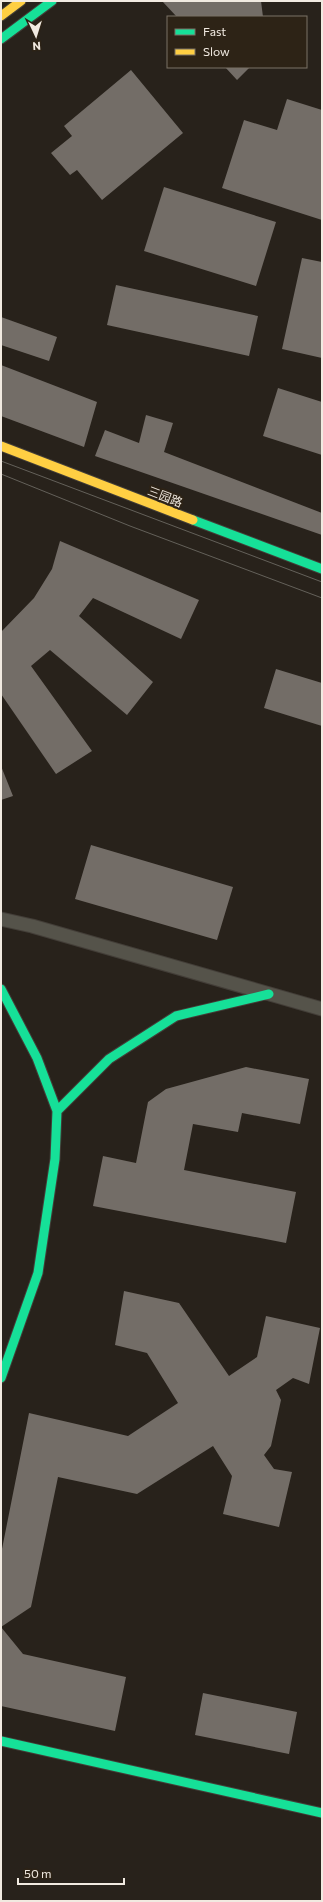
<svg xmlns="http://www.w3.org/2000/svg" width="323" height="1902" viewBox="0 0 323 1902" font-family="Commissioner,'Noto Sans SC',sans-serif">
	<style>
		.building { fill: #736d67 }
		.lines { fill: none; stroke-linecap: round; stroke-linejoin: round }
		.street-casing { stroke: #433e38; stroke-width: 15 }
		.fast-casing { stroke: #433e38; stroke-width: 11 }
		.slow-casing { stroke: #433e38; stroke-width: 11 }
		.street { stroke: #55534a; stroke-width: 13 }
		.fast { stroke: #16e098; stroke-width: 9 }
		.slow { stroke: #ffcf43; stroke-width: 9 }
		.tram { stroke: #64615a; stroke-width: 1 }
		.labels { text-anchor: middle; stroke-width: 4; stroke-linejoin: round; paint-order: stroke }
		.street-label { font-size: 12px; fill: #f1eae1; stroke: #2d2316 }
	</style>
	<rect width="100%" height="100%" fill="#28221b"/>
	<path class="building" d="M162 1H261L263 17H177Z
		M225 67H250L237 80Z
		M131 70 183 133 102 200 77 170 70 175 51 153 72 136 64 126Z
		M287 99 322 110V220L222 188 244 120 277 130Z
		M164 187 276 222 256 286 144 251Z
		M302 258 322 262V358L282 349Z
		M116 285 258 316 249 356 107 325Z
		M1 317 57 337 49 361 1 345Z
		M1 365 97 402 84 447 1 416Z
		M278 388 322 402V455L263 436Z
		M146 415 173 423 164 452 322 513V535L95 456 105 430 139 443Z
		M60 541 199 600 181 639 93 598 79 616 153 682 127 715 50 650 31 666 92 751 56 774 1 694V632L34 598 52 569Z
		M276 669 322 683V726L264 708Z
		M1 766 13 796 1 800Z
		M91 845 233 887 217 940 75 899Z
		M246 1067 309 1079 300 1124 242 1113 238 1132 193 1124 184 1170 296 1192 286 1243 93 1206 103 1156 136 1163 148 1102 166 1089Z
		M124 1291 179 1303 229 1376 257 1357 266 1316 320 1328 309 1384 293 1378 276 1390 281 1400 271 1446 264 1455 274 1469 292 1472 279 1527 223 1514 232 1476 213 1446 137 1494 58 1477 31 1607 1 1627 23 1654 126 1677 115 1731 1 1706V1554L29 1413 128 1436 178 1403 147 1353 115 1345Z
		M203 1693 297 1712 289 1754 195 1735Z"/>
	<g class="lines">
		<g class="street-casing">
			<path id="street" d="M1 919 32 926 322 1009"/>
		</g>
		<g class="fast-casing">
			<path id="fast" d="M1 39 52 1
				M193 520 322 569
				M1 989 37 1058 57 1111 109 1059 176 1016 269 994
				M1 1378 38 1273 55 1159 57 1111
				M1 1741 322 1813"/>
		</g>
		<g class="slow-casing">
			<path id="slow" d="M1 16 21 1
				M1 446 193 520"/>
		</g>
		<use href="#street" class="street"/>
		<use href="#fast" class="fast"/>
		<use href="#slow" class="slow"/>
		<path class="tram" d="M1 461 322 582
			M1 474 130 526 322 598"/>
	</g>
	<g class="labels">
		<g class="street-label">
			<text transform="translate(165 497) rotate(21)" y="4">三园路</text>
		</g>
	</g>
	<rect width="323" height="1902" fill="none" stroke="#f1eae1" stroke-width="4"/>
	<rect x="167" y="16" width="140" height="52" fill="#2d2316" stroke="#7b7367"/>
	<rect x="175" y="29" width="20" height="6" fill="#16e098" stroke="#7b7367"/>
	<text x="203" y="36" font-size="12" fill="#f1eae1">Fast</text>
	<rect x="175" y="49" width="20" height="6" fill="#ffcf43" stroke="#7b7367"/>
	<text x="203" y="56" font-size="12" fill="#f1eae1">Slow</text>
	<g transform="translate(36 36) rotate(176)" stroke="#2d2316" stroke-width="3" paint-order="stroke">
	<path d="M0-3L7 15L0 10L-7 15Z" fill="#f1eae1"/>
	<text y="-6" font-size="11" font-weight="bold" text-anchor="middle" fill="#f1eae1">N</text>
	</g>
	<path d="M18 1878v6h106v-6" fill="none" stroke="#f1eae1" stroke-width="2"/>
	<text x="24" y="1878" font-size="12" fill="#f1eae1" stroke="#2d2316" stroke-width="3" paint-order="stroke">50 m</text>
</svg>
